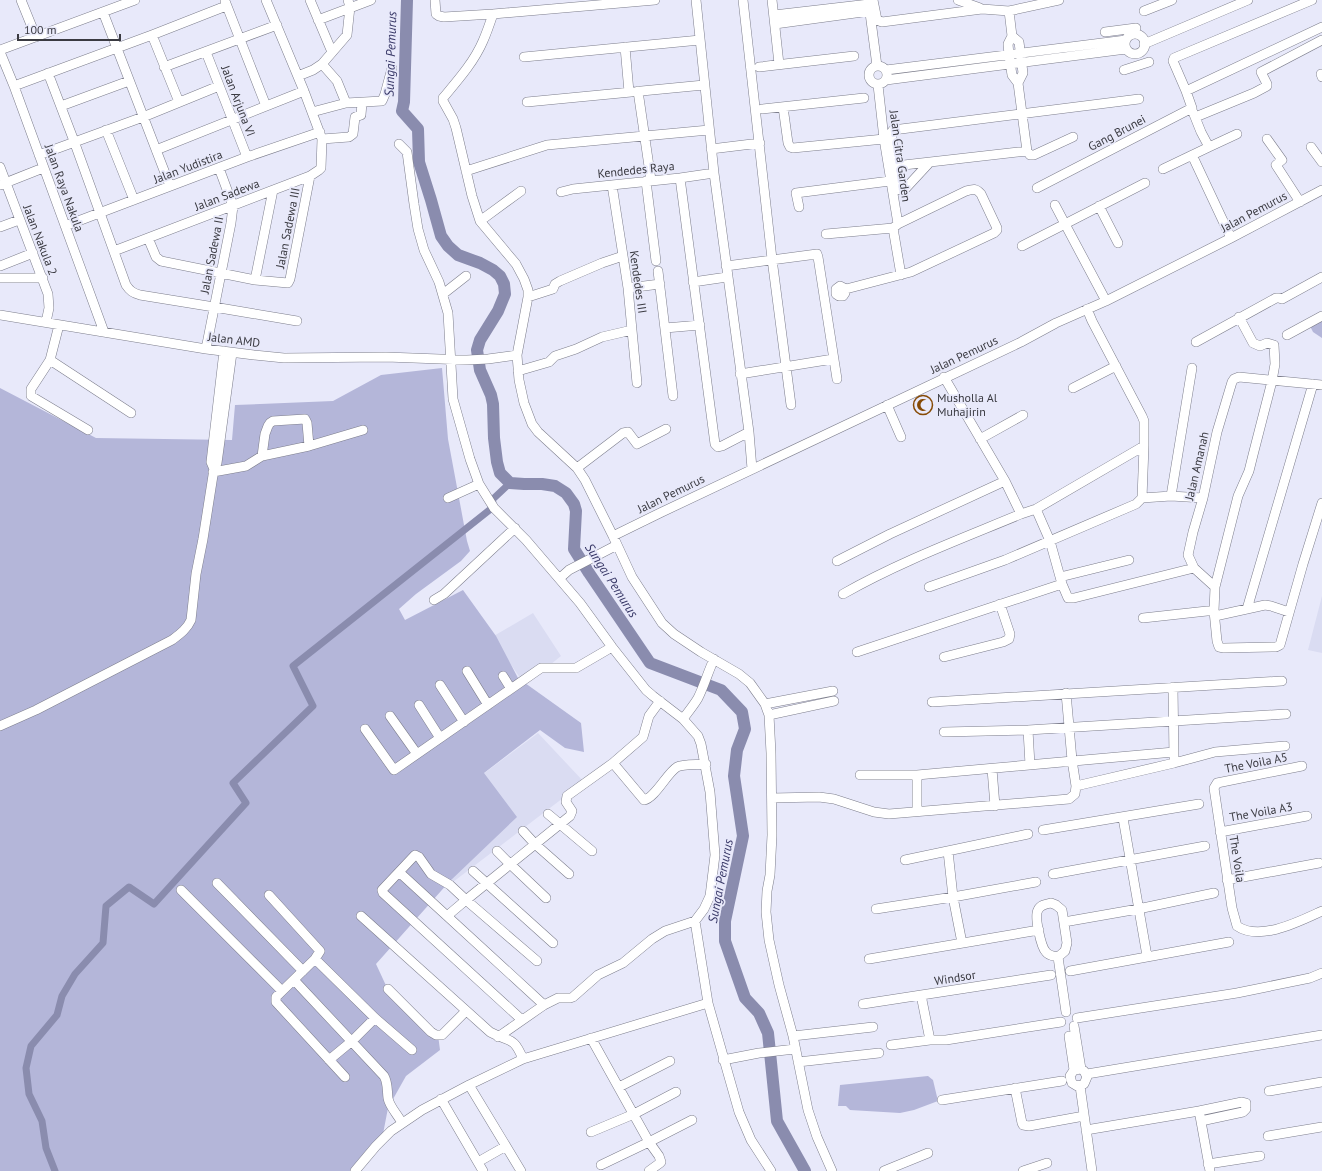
<svg xmlns="http://www.w3.org/2000/svg" width="1322" height="1171" viewBox="0 0 1322 1171" font-family="'PT Sans',sans-serif">
	<style>
		.built { fill: #dadcf2 }
		.green { fill: #b4b6d9 }
		.lines { fill: none; stroke-linecap: round; stroke-linejoin: round }
		.canal { stroke: #8a8cae; stroke-width: 7 }
		.river { stroke: #8a8cae; stroke-width: 12 }
		.minor-casing { stroke: #7d7e8c; stroke-width: 10 }
		.minor { stroke: #fff; stroke-width: 9 }
		.labels { text-anchor: middle; stroke-width: 3.5; stroke-linejoin: round; paint-order: stroke }
		.street-label { font-size: 12px; fill: #3a3a41; stroke: #e8e9fa }
		.poi-label { font-size: 12px; fill: #3a3a41; stroke: #e8e9fa; text-anchor: start }
		.water-label { font-size: 13px; font-style: italic; fill: #393968; stroke: #e8e9fa }
	</style>
	<rect width="100%" height="100%" fill="#e8e9fa"/>
	<path class="built" d="M1322 596V653L1308 650Z
		M533 613 561 656 525 685 492 637Z
		M538 733 584 782 453 882 432 874 403 834Z"/>
	<path class="green" d="M1322 316V338L1313 332 1309 324Z
		M442 368 448 439 467 541 470 551 461 561 416 594 399 609 405 620 463 590 496 636 518 678 581 723 584 752 565 748 540 730 484 773 517 817 449 882 376 964 389 992 438 1035 440 1050 406 1076 388 1108 383 1134 351 1171H0V388L96 438 232 440 235 405 333 401 381 375Z
		M928 1076 933 1080 938 1101 914 1110 900 1113 850 1110 846 1106H838L840 1085Z"/>
	<g class="lines">
		<path class="canal" d="M55 1171 46 1148 42 1121 29 1094 26 1068 31 1046 57 1015 62 996 75 974 103 943 106 906 129 887 154 904 246 803 233 783 313 706 293 666 492 508 493 499 510 483"/>
		<path class="river" d="M407 0 404 102 402 111 418 129 419 162 431 200 441 236 448 246 458 255 480 263 493 270 500 276 504 284 505 294 498 311 480 340 477 350 480 370 491 395 493 404 494 438 497 462 500 473 510 483 524 484H542L555 486 566 493 574 504 576 511 574 549 589 573 650 663 721 690 742 712 745 729 737 750 734 776 743 836 725 921V941L745 998 759 1013 768 1033 777 1121 805 1171"/>
		<g class="minor-casing">
			<path id="minor" d="M21 0 36 37
				M310 0 332 52
				M435 0 436 14 439 16 444 17 493 14 655 0
				M696 0 714 173 749 432 752 469
				M743 0 772 259 791 405
				M772 0 779 64
				M873 0 877 20 882 22 982 9 1009 11 1059 0
				M958 0 980 8
				M225 1 266 106
				M1009 11 1012 36
				M1144 11 1172 0
				M103 12 170 186
				M870 13 877 66
				M493 14C490 23 487 32 483 41 474 62 458 80 443 98V101L453 119 456 128 472 196 480 221 516 264 524 279 528 290V297L517 355 519 380 524 403 532 424 538 432 577 468 585 480 613 536 632 577 662 623 674 634 701 652 739 674 750 683 765 704 769 715 771 753 772 835 770 875 767 891 766 912 769 940 779 985 793 1036 808 1110 817 1137 832 1171
				M774 15 869 4
				M318 20 371 0
				M775 24 870 11
				M1105 32 1136 28
				M1125 44a10 10 0 1 1 20 0a10 10 0 1 1-20 0Z
				M152 35 179 102
				M1012 36 1019 42 1023 73 1018 83 1012 75 1009 55 1008 44Z
				M1144 44 1248 0
				M625 47 629 92
				M0 50 135 0
				M0 52 14 86 104 332
				M206 52 247 157
				M524 57 700 40
				M322 64 337 81 346 103
				M869 75a9 9 0 1 1 18 0a9 9 0 1 1-18 0Z
				M164 67 277 25
				M759 67 854 56
				M886 70 1126 40
				M1124 70 1149 62
				M48 73 74 141 126 285C130 291 133 293 140 295L214 307 297 321
				M1322 74H1321L1322 77
				M298 76 313 70 322 64 347 35 350 7 348 0
				M886 80 1126 49
				M1018 83 1027 151 1030 155H1034L1073 137
				M878 85 884 139 898 224 893 228
				M14 86 152 35 226 6
				M638 91 651 180
				M1186 91 1173 61 1174 58 1312 0
				M527 102 704 85
				M61 106 129 81
				M783 107 788 143 790 147 793 148 884 139
				M762 109 864 98
				M312 112 346 103 382 101 385 94 392 68
				M1198 116 1254 93 1267 86V84L1261 72 1322 40
				M106 130 134 200
				M322 139 349 137 353 134 355 117 361 115 362 103
				M1267 139 1282 160 1276 165 1300 202
				M399 144 407 152 414 204 418 229 424 250 439 282 448 313 453 399 470 459 479 484 494 508 526 540 580 603 612 647 646 690 653 696 683 719 698 736 701 744 710 792 715 855 710 896 704 909 695 921 708 1003 739 1112 751 1140 771 1171
				M1209 147 1237 134
				M1311 147 1322 162
				M711 149 760 143
				M156 150 304 91
				M39 155 143 117 219 86
				M1192 155 1231 238
				M930 162 905 189 900 190 898 185 891 133 893 130 1139 99
				M895 166 1027 151
				M0 167 48 294 49 308 46 322
				M1163 169 1209 147 1201 132 1193 112
				M466 171 547 145 709 130
				M680 178 715 444 718 447 722 446 749 432
				M646 181 656 261
				M0 185 43 168
				M612 185 628 288 637 383
				M1037 188 1192 108 1186 91 1322 27
				M561 192 573 189 680 178 714 173
				M1055 205 1065 224 1145 183
				M1099 206 1118 243
				M799 207 796 193 890 181
				M480 221 521 191
				M65 226 247 157 320 132
				M0 227 19 220
				M893 228 901 275
				M826 234 893 228
				M148 238 156 257 161 261 255 280 288 283 290 279 310 176
				M1022 246 1065 224 1106 301
				M114 251 310 176 319 170 321 168 322 139 304 91 266 0
				M0 266 33 253
				M726 266 817 254 818 257 837 379
				M658 271 673 396
				M0 278H43
				M255 280 273 190
				M693 282 727 277
				M628 288 660 284
				M846 289 845 293 843 296H839L836 294V289L840 286 846 289 911 272 994 233 997 230V228L981 194C976 188 973 189 966 191L898 224
				M443 294 466 276
				M528 297 553 289 555 284 560 281 602 263 623 256
				M0 315 206 349 254 355 284 358 386 357 467 360 488 359 517 355
				M59 325 50 360 31 389V396L88 430
				M665 328 700 325
				M1287 335 1322 316
				M1196 342 1276 298H1279L1282 299 1322 277
				M206 349 231 223 233 206 219 168
				M50 360 131 413
				M518 371 549 362 555 356 576 349 602 337 632 330
				M740 374 833 359
				M1073 388 1116 366
				M887 405 901 437
				M980 439 1023 415
				M262 456 265 434 268 426 270 423 273 421 305 419 307 423 309 446
				M577 468 623 433 628 432 637 444 666 429
				M214 469 211 462 224 351
				M213 472 246 466 262 456 309 446 363 430
				M1171 496 1192 368
				M448 498 479 484
				M1142 498 1171 496 1203 498
				M1021 514 1036 509 1144 446V421L1142 416 1092 321 1087 309
				M613 536 662 512 1021 342 1056 323 1106 301 1231 238 1322 190
				M837 561 890 534 1005 481
				M1060 577 1129 560
				M560 578 569 570 617 545
				M1062 584 1068 598H1074L1194 568
				M929 587 1005 560 1136 504 1142 498 1144 446
				M1215 587 1194 568 1188 555 1193 532 1203 498 1217 432 1232 382 1234 379 1239 377 1322 385
				M843 594C899 562 961 539 1021 514L1005 481 944 377
				M434 600 444 594 515 528
				M1247 609 1313 384
				M1214 611 1217 641 1219 647 1224 648 1276 647 1280 645 1303 564 1322 503
				M1215 616 1265 605 1271 606 1289 612
				M1143 618 1207 611H1214L1215 587 1238 496 1249 471 1253 455 1272 381 1275 364 1274 345 1267 343 1260 346 1253 343 1239 317
				M857 652 1062 584 1050 541 1036 509
				M944 657 1003 642 1009 639 1010 634 1000 604
				M467 671 488 705
				M503 676 511 689
				M440 685 464 722
				M1173 687 1174 758
				M932 702 1282 681
				M765 704 833 691
				M419 705 440 738
				M769 715 834 701
				M390 716 417 754
				M683 719C688 712 694 705 698 698 704 686 708 672 714 659
				M0 726 36 710 172 640C180 634 187 629 191 620L196 574 203 539 214 469 217 463 232 353
				M365 729 394 770 541 668H576L612 647
				M1028 730 1030 765
				M944 732 1028 730 1286 714
				M613 763 644 800C655 798 667 773 677 767 683 764 698 765 706 764
				M1302 766 1217 783 1214 788 1232 908 1237 926C1260 942 1300 921 1322 911
				M992 769 995 806
				M860 775H917
				M1076 786 1174 763 1215 752 1285 746
				M772 798 819 797 834 799 874 812 889 814 1069 799 1075 794 1076 786 1072 760 1066 693
				M917 811V775L1174 752
				M548 814 592 851
				M1123 818 1147 956
				M1043 830 1199 804
				M523 831 535 844 569 874
				M1220 832 1307 816
				M497 851 510 864 546 898
				M948 851 953 897 962 943
				M905 860 1028 834
				M473 871 553 943
				M399 872 447 916
				M1053 874 1205 846
				M1227 880 1319 863
				M217 883 303 971
				M181 890 282 991
				M269 895 320 951 315 959 276 997V1002L345 1077
				M1051 903 1056 905 1062 910 1067 943 1065 951 1058 957C1054 956 1049 956 1046 952 1041 947 1034 916 1038 910 1040 905 1046 904 1051 903Z
				M876 909 953 897 1036 882
				M361 916 490 1032C510 1043 513 1035 523 1059
				M1064 922 1138 909 1214 893
				M1058 957 1066 1012
				M315 959 375 1018 412 1050
				M869 959 1039 930
				M537 961 466 900 447 916 544 1005
				M1070 971 1229 942
				M294 980 384 1076C388 1083 387 1090 388 1098 389 1106 398 1115 402 1123
				M388 989 431 1032 436 1035H442L466 1011
				M921 995 930 1040
				M863 1004 1051 975
				M1077 1018 1237 993 1310 978 1322 973
				M522 1020 383 893 382 890 415 855 419 857 431 874 450 885 466 900 570 816 572 811 566 802 567 796 613 763 643 737 649 716 660 701
				M1074 1026 1081 1069 1084 1071 1087 1077 1084 1084 1077 1086 1072 1083 1070 1076 1074 1070 1081 1069
				M793 1036 873 1027
				M1069 1036 1074 1070
				M498 1037 544 1005 558 998H570L573 997 598 975 623 963 652 939 665 931 695 921
				M591 1038 649 1142 659 1156 661 1162 660 1163 649 1171
				M891 1045 930 1040H946L1061 1022
				M329 1060 352 1041 375 1018
				M723 1060 759 1053 795 1049
				M798 1062 879 1053
				M1087 1074 1322 1035
				M469 1085 521 1171
				M1080 1086 1092 1171
				M619 1087 670 1061
				M1015 1088 1022 1123 1023 1125 1029 1126 1084 1116
				M1269 1091 1322 1082
				M441 1099 483 1171
				M942 1100 1062 1081
				M1200 1116 1210 1171
				M1086 1130 1199 1111 1242 1102 1246 1103V1109L1243 1112 1201 1121
				M591 1132 634 1114 676 1092
				M1268 1136 1322 1127
				M478 1162 506 1146
				M1208 1164 1260 1156
				M601 1165 649 1142 692 1120
				M355 1171 376 1146 391 1131 422 1110 469 1085 523 1059 708 1003
				M884 1171 928 1153
				M1023 1171 1047 1163"/>
		</g>
		<use href="#minor" class="minor"/>
	</g>
	<defs>
		<g id="mosque-ring" transform="scale(1)"><circle r="9.5" fill="#e8e9fa" stroke="#864a05" stroke-width="1.5"/><path d="M3.5-4.9A6 6 0 1 0 3.5 4.9A5 5 0 1 1 3.5-4.9Z" fill="#864a05"/></g>
	</defs>
	<g fill-rule="evenodd">
		<use href="#mosque-ring" x="923" y="405"/>
	</g>
	<g class="labels">
		<g class="street-label">
			<text transform="translate(238 101) rotate(69)" y="4">Jalan Arjuna VI</text>
			<text transform="translate(1117 133) rotate(-28)" y="4">Gang Brunei</text>
			<text transform="translate(900 156) rotate(82)" y="4">Jalan Citra Garden</text>
			<text transform="translate(188 167) rotate(-21)" y="4">Jalan Yudistira</text>
			<text transform="translate(636 170) rotate(-6)" y="4">Kendedes Raya</text>
			<text transform="translate(64 188) rotate(70)" y="4">Jalan Raya Nakula</text>
			<text transform="translate(227 195) rotate(-21)" y="4">Jalan Sadewa</text>
			<text transform="translate(1254 212) rotate(-28)" y="4">Jalan Pemurus</text>
			<text transform="translate(288 228) rotate(-79)" y="4">Jalan Sadewa III</text>
			<text transform="translate(40 240) rotate(69)" y="4">Jalan Nakula 2</text>
			<text transform="translate(212 255) rotate(-79)" y="4">Jalan Sadewa II</text>
			<text transform="translate(638 282) rotate(82)" y="4">Kendedes III</text>
			<text transform="translate(234 340) rotate(7)" y="4">Jalan AMD</text>
			<text transform="translate(964 355) rotate(-25)" y="4">Jalan Pemurus</text>
			<text transform="translate(1197 466) rotate(-77)" y="4">Jalan Amanah</text>
			<text transform="translate(671 494) rotate(-26)" y="4">Jalan Pemurus</text>
			<text transform="translate(1256 763) rotate(-11)" y="4">The Voila A5</text>
			<text transform="translate(1261 812) rotate(-10)" y="4">The Voila A3</text>
			<text transform="translate(1237 859) rotate(81)" y="4">The Voila</text>
			<text transform="translate(955 978) rotate(-9)" y="4">Windsor</text>
		</g>
		<g class="poi-label">
			<text x="937" y="402">Musholla Al<tspan x="937" dy="14">Muhajirin</tspan></text>
		</g>
		<g class="water-label">
			<text transform="translate(390 54) rotate(-88)" y="5">Sungai Pemurus</text>
			<text transform="translate(612 580) rotate(57)" y="5">Sungai Pemurus</text>
			<text transform="translate(720 881) rotate(-79)" y="5">Sungai Pemurus</text>
		</g>
	</g>
	<path d="M18 34v6h102v-6" fill="none" stroke="#3a3a41" stroke-width="2"/>
	<text x="24" y="34" font-size="12" fill="#3a3a41" stroke="#e8e9fa" stroke-width="3" paint-order="stroke">100 m</text>
</svg>
